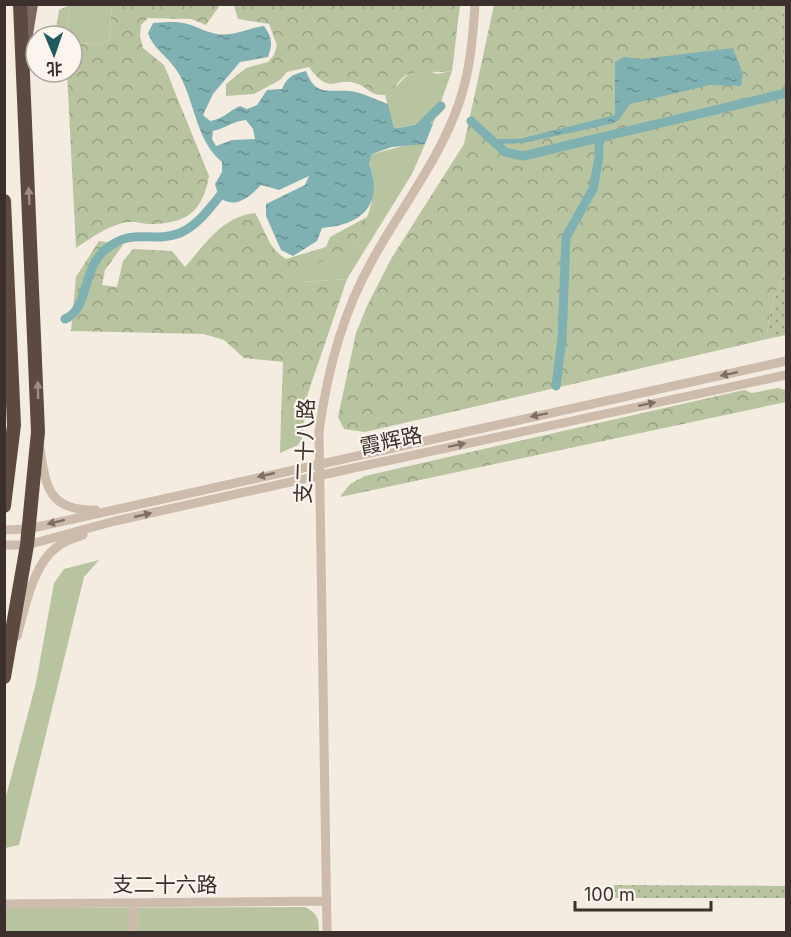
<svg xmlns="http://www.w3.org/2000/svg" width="791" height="937" viewBox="0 0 791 937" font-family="Inter,'Noto Sans SC',sans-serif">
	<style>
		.grass { fill: url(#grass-dots) }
		.forest { fill: url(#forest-crowns) }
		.garden { fill: #b8c4a0 }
		.water { fill: url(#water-ripples); fill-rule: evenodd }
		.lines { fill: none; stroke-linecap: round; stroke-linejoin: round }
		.canal { stroke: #7fb0b2; stroke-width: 9 }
		.minor { stroke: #cdbbac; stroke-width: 9 }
		.major { stroke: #7d675c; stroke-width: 12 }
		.highway { stroke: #5c4a42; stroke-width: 14 }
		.oneway { fill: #9c8e87 }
		.oneway2 { fill: #7d6f65 }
		.labels { text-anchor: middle; stroke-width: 4.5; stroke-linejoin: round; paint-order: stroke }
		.street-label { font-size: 21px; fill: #3b302b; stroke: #fbf5ee }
	</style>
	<defs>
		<pattern id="grass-dots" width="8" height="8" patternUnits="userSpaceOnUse" patternTransform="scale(1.5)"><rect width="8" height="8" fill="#b8c4a0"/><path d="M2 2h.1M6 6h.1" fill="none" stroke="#97a083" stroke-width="1.8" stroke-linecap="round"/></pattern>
		<pattern id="forest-crowns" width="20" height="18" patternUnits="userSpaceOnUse" patternTransform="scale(1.5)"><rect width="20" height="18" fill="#b8c4a0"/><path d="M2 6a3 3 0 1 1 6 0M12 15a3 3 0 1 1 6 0" fill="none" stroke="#97a083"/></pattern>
		<pattern id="water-ripples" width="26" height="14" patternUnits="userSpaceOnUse" patternTransform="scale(1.5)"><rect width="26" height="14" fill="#7fb0b2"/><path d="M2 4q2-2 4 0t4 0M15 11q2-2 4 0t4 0" fill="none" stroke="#699091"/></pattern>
	</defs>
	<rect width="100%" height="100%" fill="#f4ebe1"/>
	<path class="grass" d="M783 5H786V74L780 34Z
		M786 271V335L767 339C767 320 776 286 786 271Z
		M614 885 786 886V898H614Z"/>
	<path class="forest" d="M239 4 460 5 452 71C436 74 423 69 407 75 397 79 395 94 383 95 371 96 367 87 358 84 336 75 331 98 309 67L287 72 280 80 254 94 226 96V84L246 68 268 62 274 55 277 45 269 24 238 19 234 6Z
		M70 5 66 36H55L59 10Z
		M112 5H220L206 25 191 19 148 18 141 25 140 36 143 48 164 65 209 176C202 214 185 224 148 224 142 224 135 221 130 222 111 223 90 239 76 248L67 72H72V41L96 45 109 40Z
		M494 5H783L780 34 786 74V271C776 286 767 320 767 339L365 432 344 429 338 417 356 333 367 306 391 259 464 144Z
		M255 213C266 231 267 247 286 259L326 247 330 237 369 216 351 251 301 282 347 279 308 393 303 401 295 402 289 417H281L283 362 244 358 224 340 204 334 71 331 76 277 99 241 123 245 105 270 102 285 117 287 123 261 133 249 172 251 185 267C206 243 222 217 255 213Z
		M778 388 786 390V402L340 497 350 484 365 476 744 390 752 393Z"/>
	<path class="garden" d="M70 5H112L109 40 96 45 72 41V36H66Z
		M427 70 437 74 452 71 433 124C418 121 408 128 394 128L385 95C404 85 398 73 427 70Z
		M411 144H425L412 174 347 279 301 282V273L322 261 351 251C366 221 381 196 369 162L372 154Z
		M308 393 302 439 298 445 280 453 281 417H289L288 405 303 401Z
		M99 560 84 577 19 845 5 848V800L36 683 54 583 64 569Z
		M305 907C318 914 319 919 319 932H5L4 908Z"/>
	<path class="water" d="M170 22C194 22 197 30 217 34 232 37 249 28 264 26 272 37 273 44 268 57L240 62 213 94 203 115 210 121C224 119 228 111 240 106L247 109 257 105 267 90 282 89C287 77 293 74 306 71 316 97 327 89 350 91 362 92 376 100 388 104L394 128C409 128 418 121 433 124L425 144 392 147 372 154 369 163C384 204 363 225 322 228L317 241 293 256 281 250 266 216V204L305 185 309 176 279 190 261 185C249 197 235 210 219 197L215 184 222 172V162C196 141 195 102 179 74 170 58 153 49 148 33L153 23ZM246 120 253 129 255 139 232 140 216 146 212 139 213 131C226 128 233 121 246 120Z
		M733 48 743 74 741 86 710 85 630 104 619 120 611 124 523 143 496 144 491 139H519L615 115V62L624 57 642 59Z"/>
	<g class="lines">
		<path class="canal" d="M471 121 505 152 523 156 786 93
			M417 130 441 106
			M65 319C89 309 82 269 105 250 133 226 151 244 180 233 199 225 213 204 226 188
			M556 386 562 339 566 237 593 189 599 158V139"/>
		<path class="minor" d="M40 449C46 488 49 511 96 510
			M4 530 28 529 786 361
			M4 545H27L115 521 358 467 786 375
			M17 636C25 608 33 564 57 547 64 541 74 538 83 535
			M4 904 327 901
			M133 932 134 903
			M327 932 319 432C327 371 342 313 373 259 401 208 440 159 459 103 470 72 473 37 475 4"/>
		<path class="major" d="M26 40 32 4"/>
		<path class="highway" d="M4 201 14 425 4 506
			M4 677 27 545 38 432 20 4"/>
	</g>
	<defs><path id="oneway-solid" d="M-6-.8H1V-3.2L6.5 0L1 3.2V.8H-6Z" transform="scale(1.5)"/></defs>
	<g class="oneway">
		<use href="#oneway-solid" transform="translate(29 196) rotate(-93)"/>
		<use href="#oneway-solid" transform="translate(38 390) rotate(-91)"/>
	</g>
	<g class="oneway2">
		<use href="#oneway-solid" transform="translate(729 374) rotate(168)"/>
		<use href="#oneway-solid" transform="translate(647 404) rotate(-12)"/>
		<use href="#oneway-solid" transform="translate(539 415) rotate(168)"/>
		<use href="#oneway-solid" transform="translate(457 445) rotate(-12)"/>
		<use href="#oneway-solid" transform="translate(266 475) rotate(167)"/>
		<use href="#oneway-solid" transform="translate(143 515) rotate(-13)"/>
		<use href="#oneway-solid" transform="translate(56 522) rotate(167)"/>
	</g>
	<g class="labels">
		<g class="street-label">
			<text transform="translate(391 441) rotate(-12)" y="7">霞辉路</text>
			<text transform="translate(305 451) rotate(-88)" y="7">支二十八路</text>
			<text x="165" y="892">支二十六路</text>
		</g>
	</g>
	<rect width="791" height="937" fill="none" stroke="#3b302b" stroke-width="12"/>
	<g transform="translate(54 54) rotate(178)"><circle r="28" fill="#fbf5ee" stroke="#aea6a0" stroke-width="1.5"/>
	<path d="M0-4.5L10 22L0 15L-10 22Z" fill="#1f5a5e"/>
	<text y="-9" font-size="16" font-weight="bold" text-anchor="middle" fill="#3b302b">北</text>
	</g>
	<path d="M575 901v9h136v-9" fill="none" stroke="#3b302b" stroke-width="3"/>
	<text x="584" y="901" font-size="18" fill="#3b302b" stroke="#fbf5ee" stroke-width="4.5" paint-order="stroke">100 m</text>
</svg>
